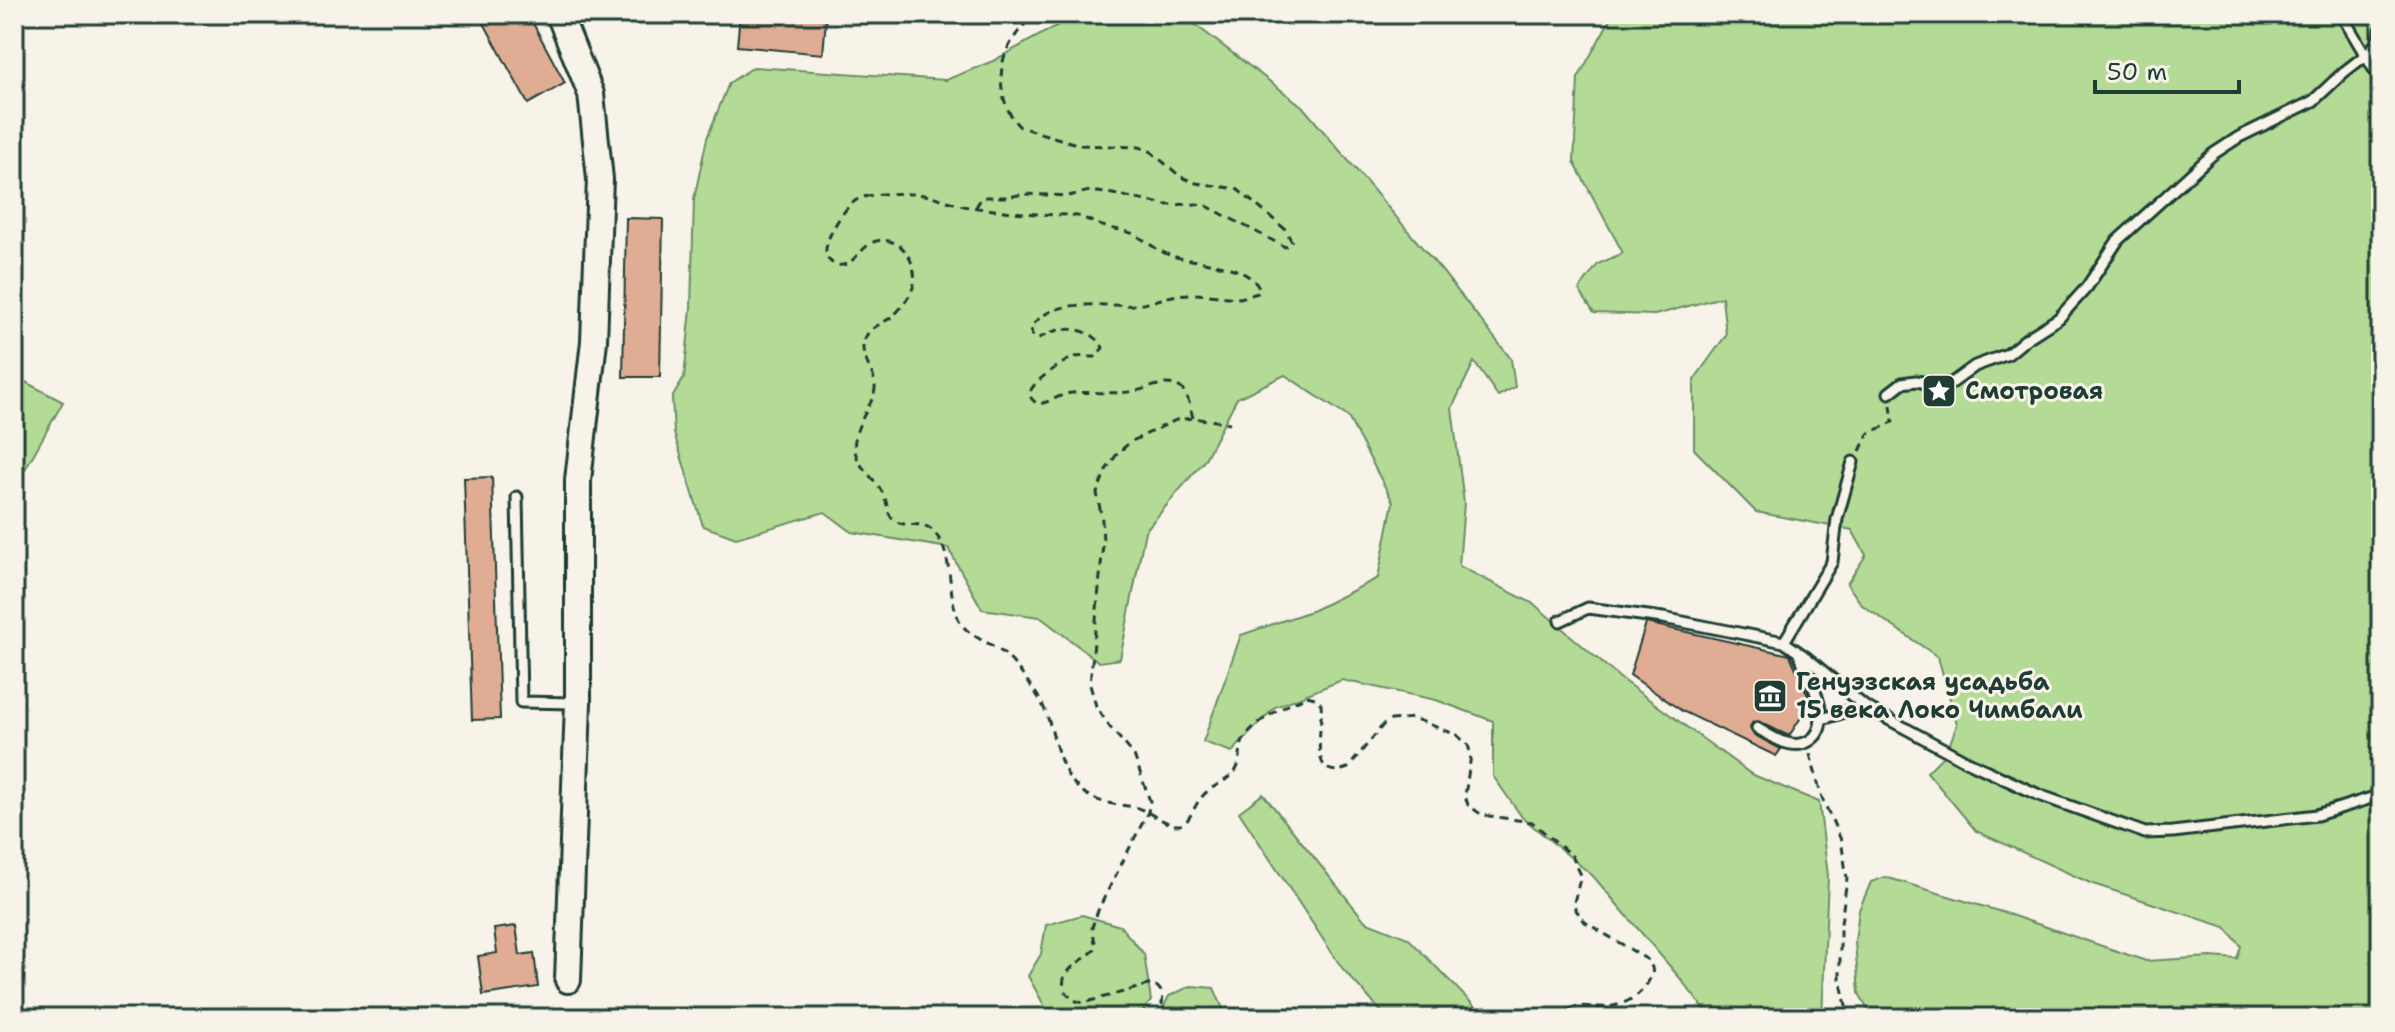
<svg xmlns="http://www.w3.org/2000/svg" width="2395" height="1032" viewBox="0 0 2395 1032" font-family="'Shantell Sans',sans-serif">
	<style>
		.green { fill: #b4db96; stroke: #6a8c65; stroke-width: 2 }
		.building { fill: #e0ac93; stroke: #1f3d34; stroke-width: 2 }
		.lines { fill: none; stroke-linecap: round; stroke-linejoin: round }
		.lane-casing { stroke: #1f3d34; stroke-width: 15 }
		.secondary-casing { stroke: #1f3d34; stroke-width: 30 }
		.path { stroke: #1f3d34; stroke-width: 3; stroke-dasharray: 8 6; stroke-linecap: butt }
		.lane { stroke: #f7f3e8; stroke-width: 9 }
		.secondary { stroke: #f7f3e8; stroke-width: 24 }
		.labels { text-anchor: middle; stroke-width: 6; stroke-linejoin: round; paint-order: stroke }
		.poi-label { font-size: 24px; font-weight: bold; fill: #1f3d34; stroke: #f7f3e8; text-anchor: start }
	</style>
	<rect width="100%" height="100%" fill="#f7f3e8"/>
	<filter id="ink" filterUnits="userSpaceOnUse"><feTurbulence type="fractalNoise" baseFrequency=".0125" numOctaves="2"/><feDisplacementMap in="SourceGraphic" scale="16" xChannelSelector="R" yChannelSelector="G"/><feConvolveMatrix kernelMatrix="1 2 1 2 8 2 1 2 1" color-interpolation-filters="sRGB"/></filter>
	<g filter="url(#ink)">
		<path class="green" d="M1078 14H1177L1185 17 1302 106 1442 271 1511 359 1515 387 1498 396 1474 362 1452 408 1464 503 1459 566 1534 604 1621 679 1751 774 1819 802 1828 876 1822 1018H1711L1679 977 1593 876 1522 817 1493 776V721L1436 700 1342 680 1275 707 1232 752 1203 742 1241 635 1314 610 1378 578 1393 502 1348 417 1285 375 1237 398 1204 461 1145 531 1120 659 1099 662 1040 617 982 609 948 548 852 532 825 512 736 538 703 526 674 433 672 398 684 378 691 308 694 199 707 138 729 83 754 67 946 80 993 61Z
			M1607 14H2381V1018H1872L1859 993 1855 942 1859 910 1871 882 1885 877 2005 913 2146 961 2211 957 2237 959 2241 946 2225 927 2090 883 1976 831 1927 772 1947 752 1957 724 1938 657 1862 605 1847 584 1866 555 1852 530 1756 512 1694 449V380L1726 335 1722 297 1655 315 1594 313 1579 290 1598 264 1623 253 1574 162 1578 78 1611 18Z
			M14 376 63 402 14 489Z
			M1263 794 1365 921 1408 938 1486 1018H1387L1342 968 1239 812Z
			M1082 915 1120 926 1144 954 1151 1001 1137 1018H1051L1028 976 1041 954 1046 925Z
			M1191 986 1214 988 1227 1018H1158L1169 996Z"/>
		<path class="building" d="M479 14H528L565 83 528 104Z
			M740 14H778L826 19 823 54 737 46Z
			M626 218 663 219 660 377H623Z
			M492 477 500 719 472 720 464 478Z
			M1646 623 1790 655 1811 702 1789 736 1758 721 1753 722 1750 727 1753 734 1781 749 1776 756 1682 711 1630 675Z
			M516 926 520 955 534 953 538 987 483 995 478 956 497 953 494 929Z"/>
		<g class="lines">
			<g class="lane-casing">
				<path id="lane" d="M2341 14 2381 81
					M1889 393 1902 383 1916 381 1938 385H1949L1975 366 2008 354 2026 339 2059 318 2087 287 2118 240 2213 154 2239 137 2313 101 2344 72 2366 55 2377 43 2381 30
					M517 497 521 702 575 703
					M1560 621 1588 608 1663 618 1784 642 1807 658 1864 706 1966 761 2039 795 2145 833 2173 832 2317 815 2381 795
					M1784 642 1832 562 1837 519 1853 462
					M1822 719 1864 706
					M1757 728C1772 737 1792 751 1809 741 1837 725 1808 675 1799 654"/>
			</g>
			<g class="secondary-casing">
				<path id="secondary" d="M559 14 591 94 600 179 594 341 578 480V703L568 980"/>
			</g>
			<path class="path" d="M976 207 982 197H1007L1025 194 1068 196 1090 191 1113 194 1166 205 1196 204 1205 205 1285 247 1292 242 1285 229 1237 189 1196 183 1181 177 1150 151 1139 147 1080 145 1020 127C1001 109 996 73 1007 50 1013 36 1024 26 1033 14
				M1193 418C1190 407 1188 390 1177 386 1164 380 1148 389 1135 391 1114 395 1093 391 1072 393 1060 394 1050 403 1037 404 1033 400 1030 399 1030 393 1031 382 1065 360 1075 357 1081 356 1089 357 1095 357L1103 348C1096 331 1072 326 1055 331 1048 333 1043 337 1036 339L1032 335 1031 328C1051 296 1103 307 1135 305 1150 304 1163 297 1178 295 1197 292 1220 297 1240 298L1258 293 1260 290C1247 261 1194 264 1169 255 1157 250 1147 242 1136 235 1126 230 1116 230 1106 227 1093 224 1083 215 1069 215 1036 215 1002 211 969 207 956 205 944 199 931 196 915 193 868 191 855 201 843 209 817 248 829 260 832 264 838 266 843 265 860 261 865 235 889 241 897 243 903 247 907 254 912 261 916 274 914 284 912 294 901 309 893 316 883 324 868 327 864 341 859 357 874 370 875 385 877 403 851 424 855 451 859 470 877 479 884 496 889 506 886 517 897 522 909 528 923 520 933 531 955 554 946 593 959 620 968 637 988 641 1002 652 1008 657 1013 663 1018 669 1027 681 1038 694 1044 708 1056 735 1057 773 1083 792 1098 804 1116 804 1134 807 1148 810 1165 825 1177 825 1190 826 1193 806 1201 798 1209 787 1222 784 1232 775 1241 766 1239 758 1241 747 1246 723 1286 706 1307 696L1315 698 1321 704C1324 724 1305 784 1348 768L1383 725 1391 720 1413 718 1457 735 1468 745 1471 755 1465 796 1468 805 1482 815 1532 822 1572 856 1581 875 1573 906 1585 922 1648 960C1654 969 1654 973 1648 982 1641 996 1622 1006 1607 1007 1596 1008 1585 1005 1575 1007 1568 1009 1565 1012 1561 1018
				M1860 451 1868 434 1893 422 1891 405
				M1810 754 1822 798 1841 840 1847 878 1840 931V979L1849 1018
				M1156 1018C1163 1006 1168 990 1152 984L1083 1003C1075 1001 1072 1000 1067 993 1053 971 1085 962 1096 948L1092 927 1099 908 1148 812 1150 801 1134 755 1109 726 1096 706 1090 685 1103 544 1102 520 1097 493 1106 470 1117 454 1130 442 1176 420 1193 418 1230 423"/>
			<use href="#lane" class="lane"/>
			<use href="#secondary" class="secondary"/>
		</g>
	</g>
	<defs>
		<g id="sight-square" transform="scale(1.8)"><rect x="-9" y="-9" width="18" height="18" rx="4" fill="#1f3d34" stroke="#f7f3e8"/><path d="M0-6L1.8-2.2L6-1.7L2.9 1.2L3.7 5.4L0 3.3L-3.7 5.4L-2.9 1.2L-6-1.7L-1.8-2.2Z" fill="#fff"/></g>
		<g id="museum-square" transform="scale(1.8)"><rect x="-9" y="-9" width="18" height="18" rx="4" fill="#1f3d34" stroke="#f7f3e8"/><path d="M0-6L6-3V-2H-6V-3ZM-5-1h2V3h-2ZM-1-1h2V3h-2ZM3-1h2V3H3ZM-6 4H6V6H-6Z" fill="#fff"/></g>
	</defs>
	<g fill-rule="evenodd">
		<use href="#sight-square" x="1939" y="391"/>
		<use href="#museum-square" x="1770" y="696"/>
	</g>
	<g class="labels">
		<g class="poi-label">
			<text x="1965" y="399">Смотровая</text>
			<text x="1796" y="690">Генуэзская усадьба<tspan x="1796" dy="28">15 века Локо Чимбали</tspan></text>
		</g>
	</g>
	<rect width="2395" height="1032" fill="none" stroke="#f7f3e8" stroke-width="48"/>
	<rect x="24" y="24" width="2347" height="984" fill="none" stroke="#1f3d34" stroke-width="3" filter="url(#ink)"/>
	<path d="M2095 80v12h144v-12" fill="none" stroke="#1f3d34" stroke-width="4"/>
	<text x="2107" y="80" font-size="24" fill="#1f3d34" stroke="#f7f3e8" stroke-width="6" paint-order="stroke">50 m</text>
</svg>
